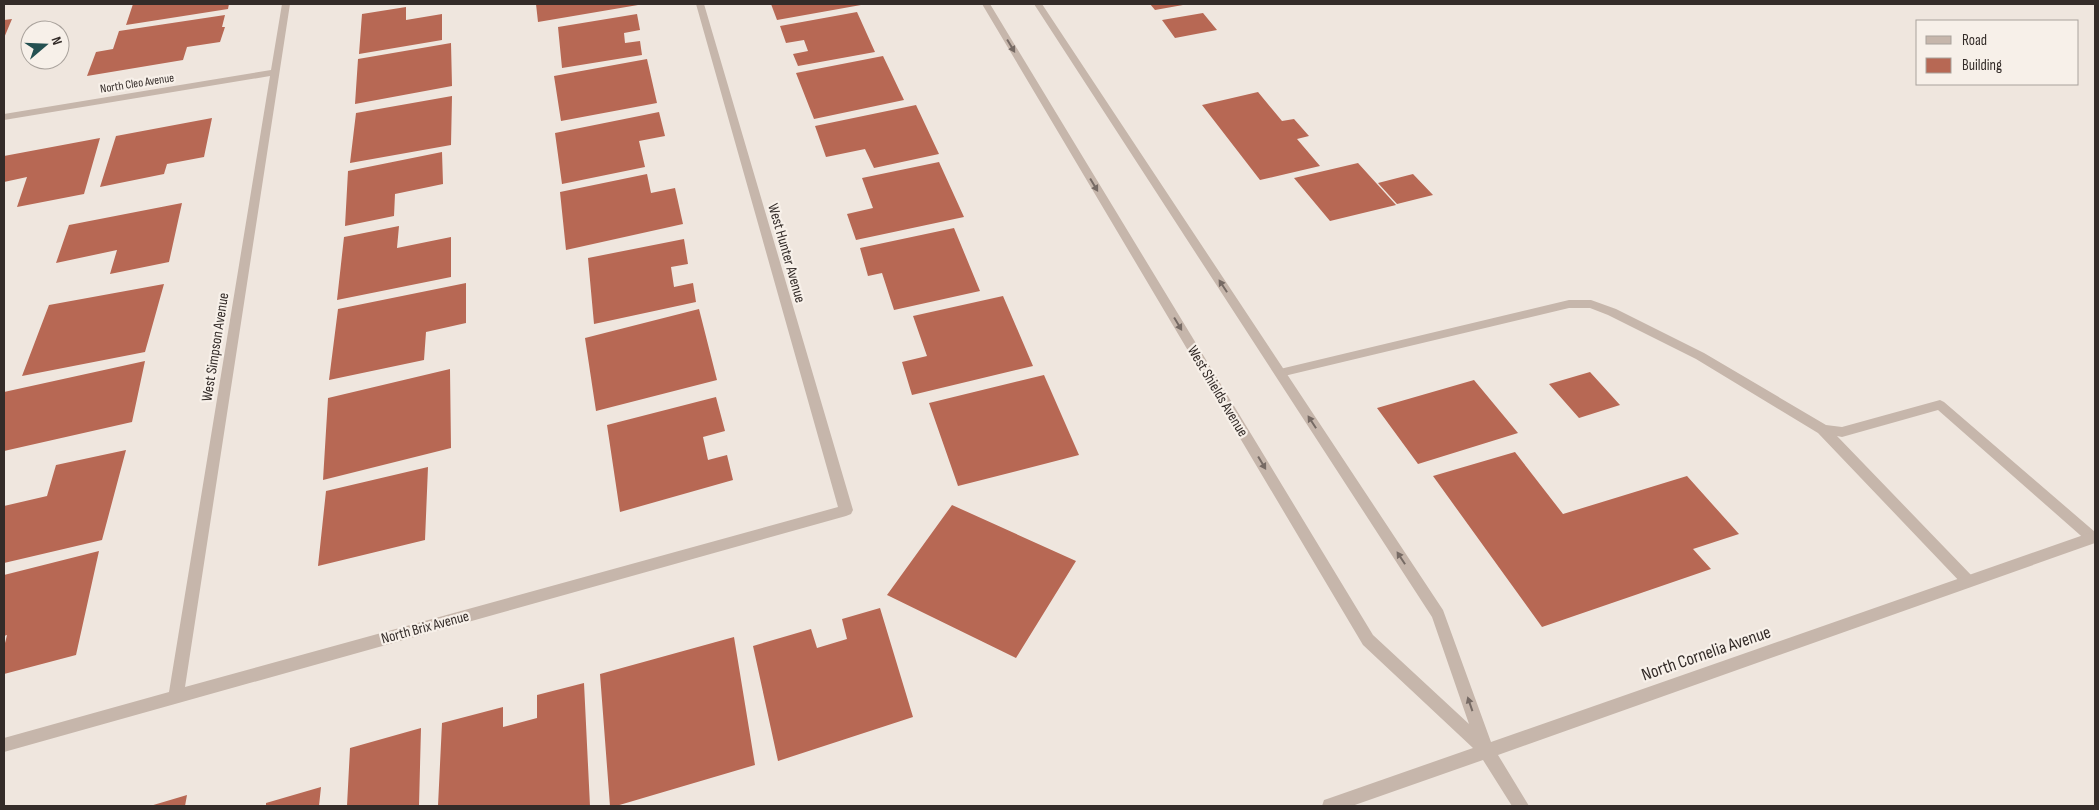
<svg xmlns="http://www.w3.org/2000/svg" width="2099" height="810" viewBox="0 0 2099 810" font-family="'Sofia Sans Condensed',sans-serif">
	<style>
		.building { fill: #b76854 }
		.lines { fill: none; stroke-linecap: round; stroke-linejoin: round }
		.service { fill: #c6b6ab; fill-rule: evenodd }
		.minor { fill: #c6b6ab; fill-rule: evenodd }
		.tertiary { fill: #c6b6ab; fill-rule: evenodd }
		.oneway { fill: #766a64 }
		.labels { text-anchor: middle; stroke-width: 4.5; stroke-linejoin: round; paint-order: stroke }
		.far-street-label { font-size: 12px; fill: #342c29; stroke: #f7f0e9 }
		.street-label { font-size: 15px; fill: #342c29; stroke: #f7f0e9 }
		.near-street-label { font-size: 18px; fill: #342c29; stroke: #f7f0e9 }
	</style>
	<rect width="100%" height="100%" fill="#efe6de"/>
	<path class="building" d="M133 4H229L228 9 126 25Z
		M536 4H638V5L538 22Z
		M771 4H861V5L777 20Z
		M1150 4H1183V5L1155 10Z
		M406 7V20L442 14V40L359 54 362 14Z
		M857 12 875 52 798 66 793 54 808 51 804 40 786 43 780 26Z
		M1203 13 1217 30 1175 38 1162 20Z
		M637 14 640 30 624 33 625 43 640 41 642 55 562 68 558 27Z
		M225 15 222 27H225L220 42 187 47 183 60 87 76 96 52 113 49 119 31Z
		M12 19 4 38V20Z
		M451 43 452 86 355 104 358 59Z
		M883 56 904 100 814 119 796 73Z
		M647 59 657 103 561 121 554 76Z
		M1258 92 1282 121 1294 119 1309 136 1297 139 1320 166 1260 180 1202 105Z
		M452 96 451 145 350 163 356 113Z
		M916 105 939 154 874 168 865 149 826 157 815 126Z
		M659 112 665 136 639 141 645 167 562 184 555 133Z
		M212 118 204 157 167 164 164 174 100 187 116 136Z
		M100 138 84 194 17 207 27 177 4 182V156Z
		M442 152 443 184 395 194 394 216 345 226 348 171Z
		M939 162 964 217 856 240 847 214 873 208 862 178Z
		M1358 163 1396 205 1330 221 1294 178Z
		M647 174 651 193 675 188 683 224 566 250 560 192Z
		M1413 174 1433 195 1397 204 1378 183Z
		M182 203 169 262 110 274 117 250 56 263 69 225Z
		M399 226 397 248 451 237V277L337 300 344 237Z
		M954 228 980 291 894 310 882 273 868 276 860 248Z
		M684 239 688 264 671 267 674 287 693 283 696 302 594 324 588 258Z
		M466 283V323L426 332 424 360 329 380 338 309Z
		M164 284 145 352 22 376 49 305Z
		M1003 296 1033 366 912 395 902 362 927 356 913 316Z
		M699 309 717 380 596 411 585 338Z
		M145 361 132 422 4 451V392Z
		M450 369 451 448 323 480 328 398Z
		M1590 372 1620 405 1579 418 1549 384Z
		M1044 375 1079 455 958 486 929 403Z
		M1474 380 1518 433 1418 464 1377 408Z
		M716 397 725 431 703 437 708 460 727 455 733 480 620 512 607 425Z
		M126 450 102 540 4 563V506L47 496 56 465Z
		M1515 452 1563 514 1687 476 1739 534 1693 549 1711 569 1542 627 1433 476Z
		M428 467 425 540 318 566 326 491Z
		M952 505 1076 561 1016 658 887 595Z
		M99 551 76 655 4 674V647L7 635 4 636V575Z
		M880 608 913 717 778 761 753 646 811 629 817 648 847 639 842 619Z
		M734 637 755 765 616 806H610L600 674Z
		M584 683 590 806H438L442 723 503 707V727L537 718V695Z
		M421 728 419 806H347L350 748Z
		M321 787 319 806H266V803Z
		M187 795 185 806H150Z"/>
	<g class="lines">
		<path class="service" d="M1569 300H1591L1616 309 1704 353 1826 425 1842 427 1940 400 1944 402 2095 532V543L2088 542 1938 410 1842 437 1837 436 1973 577 1975 581 1973 585 1968 587 1963 585 1818 433 1696 359 1608 315 1590 308H1569L1280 377 1274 373 1280 369Z"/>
		<path class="minor" d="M282 4H290L185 687 838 507 696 4H704L853 510 851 514 846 516 4 752V738L169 692 270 76 4 120V114L271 70Z"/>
		<path class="tertiary" d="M982 4H990L1373 635 1469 724 1432 617 1034 4H1042L1443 610 1491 742 2095 531V543L1498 755 1529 806H1512L1483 760 1352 806H1322L1324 800 1330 798 1473 748 1363 645Z"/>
	</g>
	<defs><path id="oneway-solid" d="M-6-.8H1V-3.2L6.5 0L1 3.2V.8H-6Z" transform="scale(1.25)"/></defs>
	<g class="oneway">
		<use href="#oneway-solid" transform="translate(1011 46) rotate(59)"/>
		<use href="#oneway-solid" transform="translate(1094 185) rotate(59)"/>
		<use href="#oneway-solid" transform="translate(1223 286) rotate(-123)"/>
		<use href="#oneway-solid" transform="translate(1178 324) rotate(59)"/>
		<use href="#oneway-solid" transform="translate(1312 422) rotate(-123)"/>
		<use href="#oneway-solid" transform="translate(1262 463) rotate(59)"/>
		<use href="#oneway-solid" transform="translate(1401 558) rotate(-123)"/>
		<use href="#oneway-solid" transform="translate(1470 704) rotate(-109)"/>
	</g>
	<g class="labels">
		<g class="far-street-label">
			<text transform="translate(137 83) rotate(-9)" y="4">North Cleo Avenue</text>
		</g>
		<g class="street-label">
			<text transform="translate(787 253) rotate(74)" y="5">West Hunter Avenue</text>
			<text transform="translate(215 347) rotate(-81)" y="5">West Simpson Avenue</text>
			<text transform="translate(1218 391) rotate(59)" y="5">West Shields Avenue</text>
			<text transform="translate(425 627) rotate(-15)" y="5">North Brix Avenue</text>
		</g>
		<g class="near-street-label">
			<text transform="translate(1706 653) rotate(-19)" y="6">North Cornelia Avenue</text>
		</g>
	</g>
	<rect width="2099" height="810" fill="none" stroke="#342c29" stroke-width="10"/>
	<rect x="1916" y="20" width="162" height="65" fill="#f7f0e9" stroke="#a9a29c"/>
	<rect x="1926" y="36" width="25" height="8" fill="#c6b6ab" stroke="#a9a29c"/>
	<text x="1962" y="45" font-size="15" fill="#342c29">Road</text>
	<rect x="1926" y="58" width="25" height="15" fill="#b76854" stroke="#a9a29c"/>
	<text x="1962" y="70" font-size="15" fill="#342c29">Building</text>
	<g transform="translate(45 45) rotate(71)"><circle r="24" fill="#f7f0e9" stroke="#a9a29c"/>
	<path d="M0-4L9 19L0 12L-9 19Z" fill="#245051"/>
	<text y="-8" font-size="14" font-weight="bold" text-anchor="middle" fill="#342c29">N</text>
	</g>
</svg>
